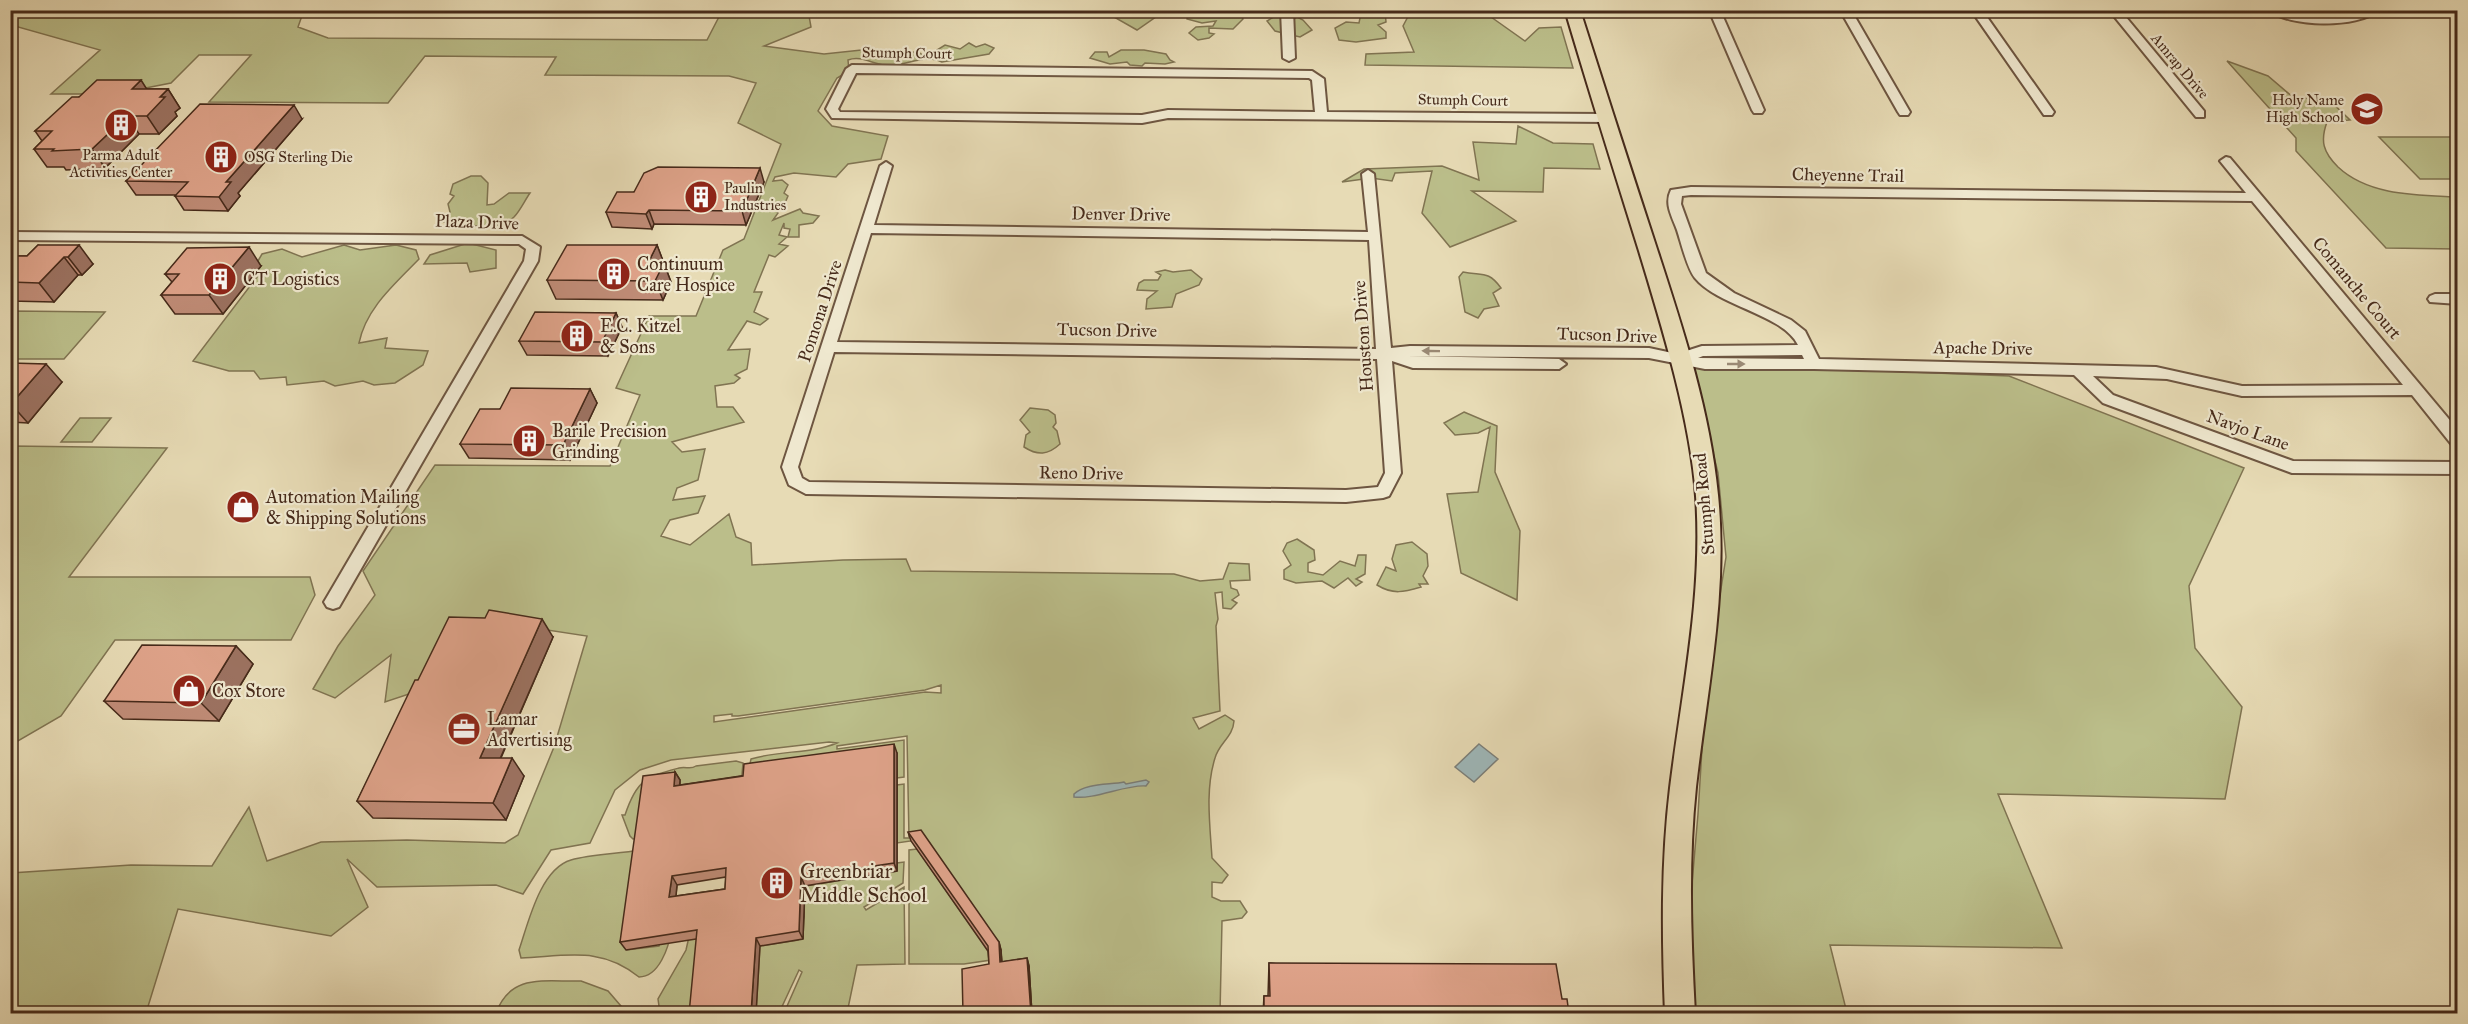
<svg xmlns="http://www.w3.org/2000/svg" width="2468" height="1024" viewBox="0 0 2468 1024" font-family="'IM FELL Great Primer',serif">
	<style>
		.green { fill: #bbbe8a; stroke: #807452; stroke-width: 1.5; fill-rule: evenodd }
		.water { fill: #9eb8ba; stroke: #7b7f7a; stroke-width: 1.5 }
		.lines { fill: none; stroke-linecap: round; stroke-linejoin: round }
		.minor-casing { stroke: #6e5641; stroke-width: 4 }
		.major-casing { stroke: #462a1a; stroke-width: 4 }
		.minor { fill: #efe8cf; fill-rule: evenodd }
		.major { fill: #e7dbb5; fill-rule: evenodd }
		.wall { fill: #c08c77; stroke: #462a1a; stroke-width: 1.5; fill-rule: evenodd }
		.shaded-wall { fill: #9c7261; stroke: #462a1a; stroke-width: 1.5 }
		.building { fill: #dfa38a; stroke: #462a1a; stroke-width: 1.5; fill-rule: evenodd }
		.oneway { fill: #9a8974 }
		.labels { text-anchor: middle; stroke-width: 4.5; stroke-linejoin: round; paint-order: stroke }
		.far-street-label { font-size: 15px; fill: #462a1a; stroke: #efe8cf }
		.far-poi-label { font-size: 15px; fill: #462a1a; stroke: #efe8cf; text-anchor: start }
		.street-label { font-size: 18px; fill: #462a1a; stroke: #efe8cf }
		.poi-label { font-size: 18px; fill: #462a1a; stroke: #efe8cf; text-anchor: start }
		.near-poi-label { font-size: 21px; fill: #462a1a; stroke: #efe8cf; text-anchor: start }
	</style>
	<rect width="100%" height="100%" fill="#e7dbb5"/>
	<filter id="stains"><feTurbulence type="fractalNoise" baseFrequency=".00333" numOctaves="4"/><feColorMatrix values="0 0 0 0 .2 0 0 0 0 .09 0 0 0 0 .02 0 0 0 .5 -.17"/></filter>
	<radialGradient id="worn" r=".72"><stop offset=".6" stop-color="#630" stop-opacity="0"/><stop offset="1" stop-color="#630" stop-opacity=".3"/></radialGradient>
	<path class="green" d="M17 10H304L298 27 328 38 707 40 722 11 808 10 811 27 764 46 824 54 871 49 908 54 917 51 924 56 935 57 937 50 945 45 960 49 969 43 976 47 985 44 994 48 989 54 942 62C925 53 905 67 885 65 872 64 861 55 848 60L849 71 837 78 818 111 832 126 888 136 881 159 848 164 836 177 794 173 775 177 773 181 782 180 788 185 784 193 788 196 785 203 774 207 778 213 773 220 800 209 803 213 819 216 813 223 799 225V237H788L790 229 784 228V223L779 235 787 237 779 244 788 246 775 257 769 255 754 292H762L754 312 768 319 760 325 747 321 728 350 750 349 747 369 735 375 740 378 734 383 715 386 717 407H733L744 422 672 442 682 452 705 449 698 480 677 488 673 500 705 496 698 513 670 520 661 536 690 545 729 514 736 537 751 543 752 565 843 560 906 559 911 571 1174 574 1200 581 1223 579 1229 563 1249 564 1250 580 1230 581 1231 588 1237 590 1239 595 1232 600 1237 603 1231 609 1223 608 1222 592 1215 593 1218 619 1216 626 1220 711 1193 718 1199 729 1225 715 1234 721C1233 737 1219 743 1215 758 1205 790 1210 825 1212 858L1228 875 1222 883 1212 882V897L1221 901H1240L1247 912 1242 918 1222 921 1220 1013H1032L1002 970 1001 950 924 839 897 843V785L904 784V838H909L907 736 837 746V749L904 740V777L897 778 896 753 748 773 751 759C781 750 811 754 837 743L829 742 671 760 640 770 615 790 590 843 551 850 523 894 496 885 377 887 347 859 368 907 331 936 178 909 146 1013 11 1014V873L131 865 212 866 249 807 267 861 321 842 407 840 505 843 518 835 554 747 587 636 502 623 433 686 385 702 391 655 335 698 313 689 338 646 375 595 363 571 435 465 610 466 640 395 616 388 649 316H696L723 250 744 239 781 144 738 123 756 83 729 76 545 75 556 57 425 56 388 103 209 102 251 55H199L171 83 115 94H51L100 50 11 25V15ZM941 685V693L925 692 714 722V716L732 714V716H738L925 690Z
		M1194 10 1213 11 1218 13 1224 11H1242L1243 19 1233 29 1209 28V33L1214 34 1209 38 1198 40 1189 33 1196 27 1213 26 1216 21 1202 23 1187 19 1188 12Z
		M1364 10 1385 11 1386 22 1378 25 1386 32V38L1356 42 1339 40 1335 28 1346 22 1359 23 1361 13Z
		M1541 10 1484 12 1525 41 1539 28 1561 27 1573 68 1365 65 1366 54 1414 52 1403 26 1411 11Z
		M1134 11H1160V14L1137 30 1114 17 1131 15Z
		M1277 15 1289 17 1290 22 1297 17 1303 20 1312 30 1300 37 1275 31 1267 21Z
		M1121 50H1144L1166 54 1170 60 1174 62 1165 64 1145 63 1142 66 1130 65 1127 62 1110 64 1090 58 1095 52H1107L1109 57Z
		M2227 61 2268 76 2294 98 2328 99 2350 120 2327 122C2320 141 2323 152 2338 167 2369 196 2417 195 2457 197V249L2386 248 2296 151V138Z
		M1518 126 1553 143 1593 144 1600 169 1544 168 1543 192 1472 191 1516 221 1450 247 1422 213 1432 171 1395 173 1392 181 1371 178 1342 182 1364 169 1442 166 1479 180 1473 142 1516 144Z
		M2379 137H2457V179H2420Z
		M471 176H481L488 183 487 205 494 204 509 193H530C525 200 520 211 514 217 497 233 464 224 444 222L450 212 448 204 454 196 450 194 453 184Z
		M468 243 496 250V268L470 272 467 263 424 264 430 255Z
		M344 245 360 250 396 245 416 250 419 259C395 284 366 308 359 343L387 338 385 348 428 351 423 365 395 383 374 385 363 381 335 386 324 381 287 385 286 377 260 379 254 371H229L193 361 260 273 255 266 262 254 282 249 302 257Z
		M1165 270 1173 272 1191 270 1202 279 1199 285 1176 294 1172 307 1146 309 1147 299 1157 291 1137 290 1139 283 1144 280H1158L1161 275 1156 272Z
		M1463 272C1482 276 1488 270 1501 288L1493 293 1499 306 1484 309 1478 318 1465 312 1459 277Z
		M11 311 105 312 64 359H11Z
		M1692 368H1813L2009 376 2244 468 2189 586 2195 648 2242 707 2225 799 1998 794 2062 948 1830 945 1847 1013H1694L1688 930 1698 814 1706 683 1726 557 1718 473Z
		M1030 408 1048 410 1055 415 1056 423 1053 427 1057 431 1060 444C1048 455 1038 456 1024 447L1026 435 1030 432 1020 420Z
		M1464 412 1497 426 1495 472 1520 531 1517 600 1461 573 1447 494 1478 492 1490 427 1478 433 1455 435 1444 423Z
		M80 418H111L92 442H61Z
		M11 446 167 448 69 577H310L315 595 291 640H115L61 716 11 745Z
		M1297 539 1314 550 1315 560 1308 563V572L1323 575 1340 561 1355 566 1358 555H1366L1365 574 1356 579 1362 582 1356 586 1348 578 1334 588 1322 581 1296 583 1284 579V570L1291 565 1283 551 1287 543Z
		M1412 542 1427 554 1428 566 1423 576 1428 584H1419L1421 587C1404 592 1393 595 1377 585L1386 567 1396 571 1392 559 1396 545Z
		M736 761 743 763 741 786 641 838 633 839 630 836 622 815H625C637 779 646 777 679 768 686 766 690 770 696 766Z
		M917 849 990 954 991 960 964 964H909V850Z
		M640 850 627 950 659 946 660 938 671 931C669 947 659 977 639 977 601 946 567 956 521 958L519 950C528 924 540 869 571 860 592 854 618 854 640 850Z
		M904 862 903 883 864 907 866 910 904 887 905 964 857 965 847 1013H784L802 972 799 970 779 1013 756 1014 760 946 798 940 804 917 805 886 897 871V863Z
		M704 926 695 1013H660L658 999 686 950 691 928Z
		M581 981 608 991 627 1013H496C511 973 544 982 581 981Z"/>
	<path class="water" d="M1479 744 1498 759 1474 782 1455 767Z
		M1146 780 1149 782 1146 786C1127 784 1094 800 1074 797V794C1085 783 1109 785 1124 782L1126 784Z"/>
	<g class="lines">
		<g class="minor-casing">
			<path id="minor" d="M1281 10H1293L1295 58 1289 61 1283 58Z
				M1709 10H1720L1764 110 1762 113H1754L1752 110Z
				M1840 10H1851L1910 112 1908 115H1900L1898 112Z
				M1971 10H1982L2054 112 2052 115H2044Z
				M2109 10H2120L2204 111V117H2196Z
				M2267 10H2285L2323 17 2379 10C2357 29 2290 27 2267 10Z
				M852 65 1312 71 1324 79 1327 112 1606 114 1612 118 1606 122 1168 118 1142 123 832 118 826 109 846 69ZM856 73 1309 78 1312 80 1315 112 1168 110 1142 115 840 112 838 109Z
				M2226 157 2230 158 2458 430V446L2452 445 2412 395 2242 396 2167 379 2093 376 2113 395 2293 461 2458 462V474L2292 473 2103 403 2074 375 1814 369H1705L1649 358 1410 356H1408L1559 359 1566 364 1559 369 1413 368 1392 361 1401 473 1389 496 1383 498 1346 502 806 494 789 485 782 467 880 166 886 162 892 166 874 225 1368 232 1362 174 1368 170 1374 174 1391 348 1410 346 1649 348 1677 354 1702 346 1798 345C1783 314 1719 307 1695 278 1687 268 1681 242 1677 230 1672 216 1664 204 1671 190L1691 187 2246 193 2220 161ZM1691 195 2252 201 2403 385 2242 386 2156 367 1819 359 1805 331 1791 320 1734 293 1706 273 1681 204 1682 196ZM871 233 1369 240 1376 349 837 342ZM834 352 1377 359 1385 473 1378 487 1346 490 809 482 802 478 798 467ZM1802 355 1804 359 1698 358 1703 356Z
				M10 232 522 236 540 247 538 261 339 607 333 609 327 607 324 602 327 597 524 261 526 249 519 244 10 240Z
				M2435 294H2458V304L2430 302 2428 299 2430 296Z"/>
		</g>
		<g class="major-casing">
			<path id="major" d="M1565 10H1580C1605 89 1630 167 1656 246 1682 326 1710 410 1718 495 1728 594 1707 690 1696 787 1688 863 1691 938 1695 1014H1665C1662 938 1661 863 1670 788 1682 690 1703 595 1696 496 1690 417 1662 327 1639 251 1614 171 1589 91 1565 10Z"/>
		</g>
		<use href="#minor" class="minor"/>
		<use href="#major" class="major"/>
	</g>
	<path class="wall" d="M147 89H168L180 108 175 112 177 116 159 134H139L105 168 66 170 64 167H47L34 149 42 141 35 131 79 97Z
		M302 119 238 193 240 196 228 211 184 210 175 196V195H136L126 181Z
		M764 182 746 225 654 224 652 229 612 227 606 212 634 192Z
		M38 245 93 264 82 275H78L54 302 10 301V256H27Z
		M657 245 671 282 663 300 556 299 547 280Z
		M261 266 223 314H175L161 295 172 282 165 274Z
		M616 313 622 327 608 356 527 355 519 341Z
		M10 363 62 382 28 423 10 422Z
		M590 389 597 403 570 460 469 458 460 444 500 409Z
		M553 637 501 758 524 776 506 820 373 818 357 801 418 680Z
		M236 646 253 664 219 721 123 719 104 701Z
		M897 753V871L805 886 803 939 760 946 696 939 626 950 620 942 675 772 680 780V785ZM726 877 725 889 676 896 677 885Z
		M908 832 999 942 1001 950 1002 962 1027 958 1029 966 1032 1014H963L989 964 988 951 911 841Z
		M1269 963 1562 999 1569 1014H1263L1264 996H1268Z"/>
	<path class="shaded-wall" d="M141 80 153 99 132 89Z
		M168 89 180 108 175 112 177 116 159 134 147 116 160 97Z
		M294 105 302 119 238 193 240 196 228 211 219 197 226 182Z
		M127 116 139 134 105 168 92 149Z
		M760 168 764 182 746 225 742 211Z
		M649 210 654 224 652 229 646 214Z
		M79 245 93 264 82 275 68 257Z
		M657 245 671 282 663 300 648 263Z
		M249 247 261 266 223 314 209 295Z
		M64 257 78 275 54 302 39 283Z
		M616 313 622 327 608 356 602 342Z
		M46 364 62 382 28 423 11 404Z
		M590 389 597 403 570 460 563 445Z
		M542 619 553 637 493 775 480 758Z
		M236 646 253 664 219 721 201 703Z
		M894 744 897 753V871L894 863Z
		M512 758 524 776 506 820 493 803Z
		M675 772 680 780 679 794 674 786Z
		M672 876 677 885 675 905 669 897Z
		M801 877 805 886 803 939 799 931Z
		M756 938 760 946 756 1014H751Z
		M999 942 1001 950 1002 970 1000 962Z
		M1027 958 1029 966 1032 1014H1031Z"/>
	<path class="building" d="M97 80H141L132 89H168L160 97H165L147 116H127L92 149 52 151 54 149H34L52 131H35L72 97H79Z
		M200 104 294 105 226 182H231L219 197 175 196 188 182 126 181Z
		M658 167 760 168 742 211 649 210 646 214 606 212 617 192H634L644 173Z
		M38 245H79L68 257H64L39 283 10 282V256H27Z
		M567 245H657L648 263H664L655 281 547 280Z
		M249 247 209 295H161L179 274H165L187 248Z
		M535 312 616 313 602 342 519 341Z
		M10 363 46 364 11 404H10Z
		M511 388 590 389 563 445 460 444 480 409H500Z
		M489 610 542 619 480 758H512L493 803 357 801 415 680H418L449 617 485 618Z
		M142 645 236 646 201 703 104 701Z
		M894 744V863L801 877 799 931 756 938 751 1014H689L697 930 620 942 643 776 675 772 674 786 743 776 744 764ZM726 868 725 889 669 897 672 876Z
		M921 830 999 942 1000 962 1027 958 1031 1014H963L962 969 989 964 988 946 908 832Z
		M1269 963 1556 964 1562 999H1567L1569 1014H1264V996H1270Z"/>
	<defs><path id="oneway-solid" d="M-6-.8H1V-3.2L6.5 0L1 3.2V.8H-6Z" transform="scale(1.5)"/></defs>
	<g class="oneway">
		<use href="#oneway-solid" transform="translate(1431 351) rotate(-179)"/>
		<use href="#oneway-solid" transform="translate(1736 364)"/>
	</g>
	<defs>
		<g id="school-disc" transform="scale(1.725)"><circle r="9.5" fill="#8f2418" stroke="#efe8cf"/><path d="M0-5L7-2L0 1L-7-2ZM-4 1L0 2.5L4 1V4Q0 6-4 4Z" fill="#fff"/></g>
		<g id="building-disc" transform="scale(1.725)"><circle r="9.5" fill="#8f2418" stroke="#efe8cf"/><path d="M-4-6H4V6H1V3H-1V6H-4ZM-2.5-4.3h1.7v1.8h-1.7ZM.8-4.3h1.7v1.8H.8ZM-2.5-1h1.7V.8h-1.7ZM.8-1h1.7V.8H.8Z" fill="#fff"/></g>
		<g id="shop-disc" transform="scale(1.725)"><circle r="9.5" fill="#8f2418" stroke="#efe8cf"/><path d="M-5-2.5h2.3a2.7 3.5 0 0 1 5.4 0H5L5.5 6h-11ZM-1.5-2.5h3a1.5 2.3 0 0 0-3 0Z" fill="#fff"/></g>
		<g id="office-disc" transform="scale(1.725)"><circle r="9.5" fill="#8f2418" stroke="#efe8cf"/><path d="M-6-3h4V-5.5h4V-3h4V5H-6ZM-1-4.5V-3h2v-1.5ZM-6 0V1H6V0Z" fill="#fff"/></g>
	</defs>
	<g fill-rule="evenodd">
		<use href="#school-disc" x="2367" y="109"/>
		<use href="#building-disc" x="121" y="125"/>
		<use href="#building-disc" x="221" y="157"/>
		<use href="#building-disc" x="701" y="197"/>
		<use href="#building-disc" x="614" y="274"/>
		<use href="#building-disc" x="220" y="279"/>
		<use href="#building-disc" x="577" y="336"/>
		<use href="#building-disc" x="529" y="441"/>
		<use href="#shop-disc" x="243" y="507"/>
		<use href="#shop-disc" x="189" y="691"/>
		<use href="#office-disc" x="464" y="729"/>
		<use href="#building-disc" x="777" y="883"/>
	</g>
	<g class="labels">
		<g class="far-street-label">
			<text transform="translate(907 53) rotate(1)" y="5">Stumph Court</text>
			<text transform="translate(2180 66) rotate(50)" y="5">Amrap Drive</text>
			<text transform="translate(1463 100) rotate(1)" y="5">Stumph Court</text>
		</g>
		<g class="far-poi-label">
			<text x="2344" y="105" text-anchor="end">Holy Name<tspan x="2344" dy="17">High School</tspan></text>
			<text x="121" y="160" text-anchor="middle">Parma Adult<tspan x="121" dy="17">Activities Center</tspan></text>
			<text x="244" y="162">OSG Sterling Die</text>
			<text x="724" y="193">Paulin<tspan x="724" dy="17">Industries</tspan></text>
		</g>
		<g class="street-label">
			<text transform="translate(1848 175) rotate(1)" y="6">Cheyenne Trail</text>
			<text transform="translate(1121 214) rotate(1)" y="6">Denver Drive</text>
			<text transform="translate(477 222) rotate(2)" y="6">Plaza Drive</text>
			<text transform="translate(2357 288) rotate(50)" y="6">Comanche Court</text>
			<text transform="translate(820 311) rotate(-72)" y="6">Pomona Drive</text>
			<text transform="translate(1107 330) rotate(1)" y="6">Tucson Drive</text>
			<text transform="translate(1607 335) rotate(2)" y="6">Tucson Drive</text>
			<text transform="translate(1363 336) rotate(-94)" y="6">Houston Drive</text>
			<text transform="translate(1983 348) rotate(1)" y="6">Apache Drive</text>
			<text transform="translate(2248 430) rotate(20)" y="6">Navjo Lane</text>
			<text transform="translate(1081 473) rotate(1)" y="6">Reno Drive</text>
			<text transform="translate(1704 504) rotate(-95)" y="6">Stumph Road</text>
		</g>
		<g class="poi-label">
			<text x="637" y="270">Continuum<tspan x="637" dy="21">Care Hospice</tspan></text>
			<text x="243" y="285">CT Logistics</text>
			<text x="600" y="332">E.C. Kitzel<tspan x="600" dy="21">&amp; Sons</tspan></text>
			<text x="552" y="437">Barile Precision<tspan x="552" dy="21">Grinding</tspan></text>
			<text x="266" y="503">Automation Mailing<tspan x="266" dy="21">&amp; Shipping Solutions</tspan></text>
			<text x="212" y="697">Cox Store</text>
			<text x="487" y="725">Lamar<tspan x="487" dy="21">Advertising</tspan></text>
		</g>
		<g class="near-poi-label">
			<text x="800" y="878">Greenbriar<tspan x="800" dy="24">Middle School</tspan></text>
		</g>
	</g>
	<rect width="2468" height="1024" fill="none" stroke="#e7dbb5" stroke-width="36"/>
	<rect x="12" y="12" width="2444" height="1000" fill="none" stroke="#462a1a" stroke-width="3"/>
	<rect x="18" y="18" width="2432" height="988" fill="none" stroke="#462a1a" stroke-width="1.5"/>
	<rect width="100%" height="100%" filter="url(#stains)"/>
	<rect width="100%" height="100%" fill="url(#worn)"/>
</svg>
